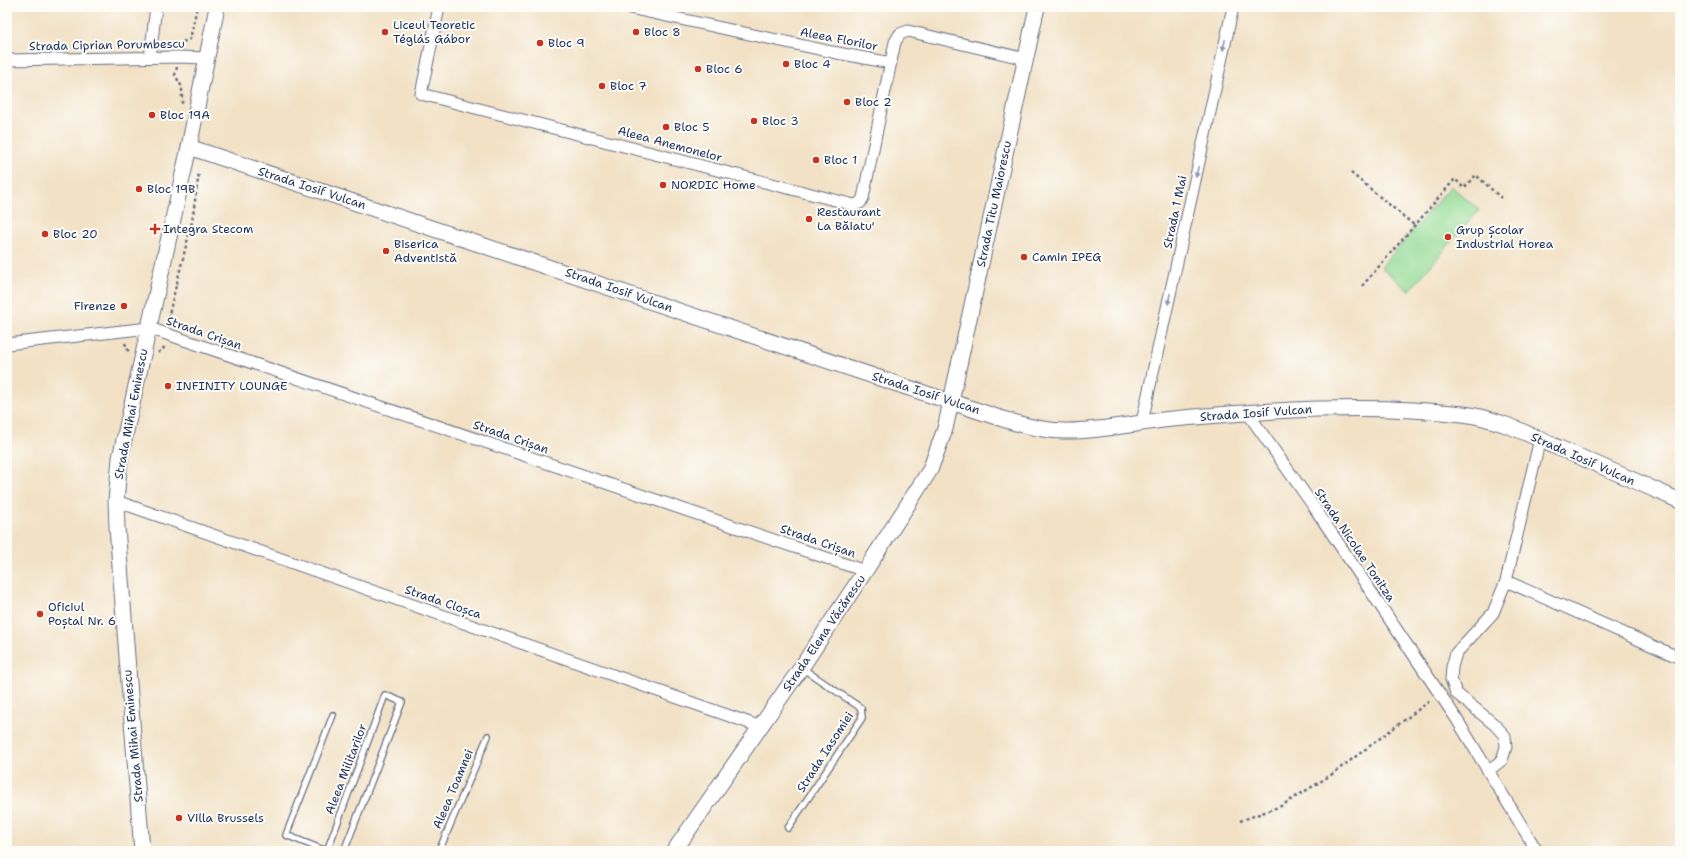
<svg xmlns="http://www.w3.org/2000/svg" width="1687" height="858" viewBox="0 0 1687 858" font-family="'Shantell Sans',sans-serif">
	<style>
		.green { fill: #95dc97; stroke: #58867a }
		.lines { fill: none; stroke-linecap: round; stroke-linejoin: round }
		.lane-casing { stroke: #666d82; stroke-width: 8 }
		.street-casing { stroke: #666d82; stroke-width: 13 }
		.secondary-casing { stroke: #666d82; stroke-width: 17 }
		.path { stroke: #666d82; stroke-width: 2.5; stroke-dasharray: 3 3; stroke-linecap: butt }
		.lane { stroke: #fff; stroke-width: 5.5 }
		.street { stroke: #fff; stroke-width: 11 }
		.secondary { stroke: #fff; stroke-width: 15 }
		.oneway { fill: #8d97ae }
		.poi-dot { fill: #c8321e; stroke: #fdfcf7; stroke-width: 1.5 }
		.labels { text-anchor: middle; stroke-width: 4; stroke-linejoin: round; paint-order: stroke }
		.poi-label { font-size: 12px; fill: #1b2f5e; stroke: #fdfcf7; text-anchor: start }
		.street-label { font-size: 12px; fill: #1b2f5e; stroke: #fdfcf7 }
	</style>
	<rect width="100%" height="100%" fill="#fdfcf7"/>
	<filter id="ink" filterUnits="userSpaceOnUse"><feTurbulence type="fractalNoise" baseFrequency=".025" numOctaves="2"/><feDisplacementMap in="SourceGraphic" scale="8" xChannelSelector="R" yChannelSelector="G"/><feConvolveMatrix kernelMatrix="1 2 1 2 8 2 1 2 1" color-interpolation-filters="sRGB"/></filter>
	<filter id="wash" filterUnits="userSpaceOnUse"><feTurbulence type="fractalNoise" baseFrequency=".012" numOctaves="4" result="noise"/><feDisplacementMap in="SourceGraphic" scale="16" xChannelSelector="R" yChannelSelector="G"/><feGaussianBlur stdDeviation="0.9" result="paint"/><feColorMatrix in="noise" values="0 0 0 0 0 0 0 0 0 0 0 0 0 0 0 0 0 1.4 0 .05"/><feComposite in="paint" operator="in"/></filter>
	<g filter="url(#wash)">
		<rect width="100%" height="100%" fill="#f2e1c5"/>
		<path class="green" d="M1451 186 1479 210 1409 291 1381 267Z"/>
	</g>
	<g filter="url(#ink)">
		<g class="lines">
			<g class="lane-casing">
				<path id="lane" d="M788 828 862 718 861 708 802 668
					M326 851 286 835 333 715
					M327 851 385 695 402 702 344 851
					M439 851 488 736"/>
			</g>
			<g class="street-casing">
				<path id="street" d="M439 7 421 94 854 205 860 203 863 198 895 42 900 34 908 31 1026 59
					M625 7 832 52 891 63
					M150 57 156 7
					M7 60 178 57 207 58
					M7 344 149 328 865 571
					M1247 412 1312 504 1456 718 1537 851
					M1142 422 1233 7
					M116 501 761 727
					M1506 581 1680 658
					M1488 771 1502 760 1506 747 1505 736 1495 725 1456 693 1451 679 1452 667 1456 653 1493 613 1506 581 1540 439"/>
			</g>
			<g class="secondary-casing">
				<path id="secondary" d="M189 147 951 402C988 413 1025 430 1064 431 1099 432 1138 422 1173 419 1269 410 1367 403 1463 414 1497 418 1528 434 1559 448 1599 465 1640 483 1680 501
					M142 851 117 527 116 501 120 458 189 147 217 7
					M674 851 801 668 865 571 930 470 945 429 1037 7"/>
			</g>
			<path class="path" d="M180 46V43L190 39 197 7
				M177 67 175 75 182 87V105
				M1351 173 1414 225
				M1362 286 1455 179 1464 188 1476 175 1501 198
				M172 324 169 314 192 222 199 172
				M125 343 129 353
				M158 353 166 346
				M1240 821 1281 806 1331 775 1431 700"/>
			<use href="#lane" class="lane"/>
			<use href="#street" class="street"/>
			<use href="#secondary" class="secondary"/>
		</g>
		<defs><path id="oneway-solid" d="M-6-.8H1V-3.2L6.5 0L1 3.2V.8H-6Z"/></defs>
		<g class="oneway">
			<use href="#oneway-solid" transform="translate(1224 45) rotate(102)"/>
			<use href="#oneway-solid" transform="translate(1197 172) rotate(102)"/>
			<use href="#oneway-solid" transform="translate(1169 299) rotate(102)"/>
		</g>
	</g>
	<g class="poi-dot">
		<circle cx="385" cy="32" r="4"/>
		<circle cx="636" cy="32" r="4"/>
		<circle cx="540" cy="43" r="4"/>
		<circle cx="786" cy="64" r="4"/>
		<circle cx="698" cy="69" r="4"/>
		<circle cx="602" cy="86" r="4"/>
		<circle cx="847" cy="102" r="4"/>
		<circle cx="152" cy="115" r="4"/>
		<circle cx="754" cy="121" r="4"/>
		<circle cx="666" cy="127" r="4"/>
		<circle cx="816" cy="160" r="4"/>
		<circle cx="663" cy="185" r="4"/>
		<circle cx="139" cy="189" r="4"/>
		<circle cx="809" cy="219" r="4"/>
		<path d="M153 223h4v4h4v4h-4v4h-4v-4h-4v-4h4z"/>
		<circle cx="45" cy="234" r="4"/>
		<circle cx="1448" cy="237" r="4"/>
		<circle cx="386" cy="251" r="4"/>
		<circle cx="1024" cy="257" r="4"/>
		<circle cx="124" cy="306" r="4"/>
		<circle cx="168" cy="386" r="4"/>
		<circle cx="40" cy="614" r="4"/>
		<circle cx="179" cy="818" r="4"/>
	</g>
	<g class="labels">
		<g class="poi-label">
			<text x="393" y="29">Liceul Teoretic<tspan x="393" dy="14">Téglás Gábor</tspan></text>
			<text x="644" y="36">Bloc 8</text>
			<text x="548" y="47">Bloc 9</text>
			<text x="794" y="68">Bloc 4</text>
			<text x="706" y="73">Bloc 6</text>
			<text x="610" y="90">Bloc 7</text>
			<text x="855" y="106">Bloc 2</text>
			<text x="160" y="119">Bloc 19A</text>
			<text x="762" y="125">Bloc 3</text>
			<text x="674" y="131">Bloc 5</text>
			<text x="824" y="164">Bloc 1</text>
			<text x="671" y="189">NORDIC Home</text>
			<text x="147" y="193">Bloc 19B</text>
			<text x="817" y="216">Restaurant<tspan x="817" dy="14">La Băiatu'</tspan></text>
			<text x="163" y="233">Integra Stecom</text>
			<text x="1456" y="234">Grup Școlar<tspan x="1456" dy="14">Industrial Horea</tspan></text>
			<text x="53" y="238">Bloc 20</text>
			<text x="394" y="248">Biserica<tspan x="394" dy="14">Adventistă</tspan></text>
			<text x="1032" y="261">Camin IPEG</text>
			<text x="116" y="310" text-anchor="end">Firenze</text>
			<text x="176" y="390">INFINITY LOUNGE</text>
			<text x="48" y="611">Oficiul<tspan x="48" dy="14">Poștal Nr. 6</tspan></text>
			<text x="187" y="822">Villa Brussels</text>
		</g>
		<g class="street-label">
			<text transform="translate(839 39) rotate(11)" y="4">Aleea Florilor</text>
			<text transform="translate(107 45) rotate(-1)" y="4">Strada Ciprian Porumbescu</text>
			<text transform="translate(670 144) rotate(15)" y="4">Aleea Anemonelor</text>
			<text transform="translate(312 188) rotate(18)" y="4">Strada Iosif Vulcan</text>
			<text transform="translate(994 204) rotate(-78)" y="4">Strada Titu Maiorescu</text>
			<text transform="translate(1175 212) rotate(-78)" y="4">Strada 1 Mai</text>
			<text transform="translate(619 290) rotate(19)" y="4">Strada Iosif Vulcan</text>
			<text transform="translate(204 333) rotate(19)" y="4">Strada Crișan</text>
			<text transform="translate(926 393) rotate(18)" y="4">Strada Iosif Vulcan</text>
			<text transform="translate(1256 413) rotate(-4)" y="4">Strada Iosif Vulcan</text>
			<text transform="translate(131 414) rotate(-79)" y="4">Strada Mihai Eminescu</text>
			<text transform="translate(511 437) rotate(19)" y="4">Strada Crișan</text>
			<text transform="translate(1583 459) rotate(24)" y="4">Strada Iosif Vulcan</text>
			<text transform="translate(818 541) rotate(19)" y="4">Strada Crișan</text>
			<text transform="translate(1355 545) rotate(56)" y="4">Strada Nicolae Tonitza</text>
			<text transform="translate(443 602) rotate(19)" y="4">Strada Cloșca</text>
			<text transform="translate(824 633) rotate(-56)" y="4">Strada Elena Văcărescu</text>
			<text transform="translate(133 736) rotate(-95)" y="4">Strada Mihai Eminescu</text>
			<text transform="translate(825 752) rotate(-57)" y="4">Strada Iasomiei</text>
			<text transform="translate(346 769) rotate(-69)" y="4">Aleea Militarilor</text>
			<text transform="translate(453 789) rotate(-67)" y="4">Aleea Toamnei</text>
		</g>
	</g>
	<rect width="1687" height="858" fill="none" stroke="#fdfcf7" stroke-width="24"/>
</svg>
